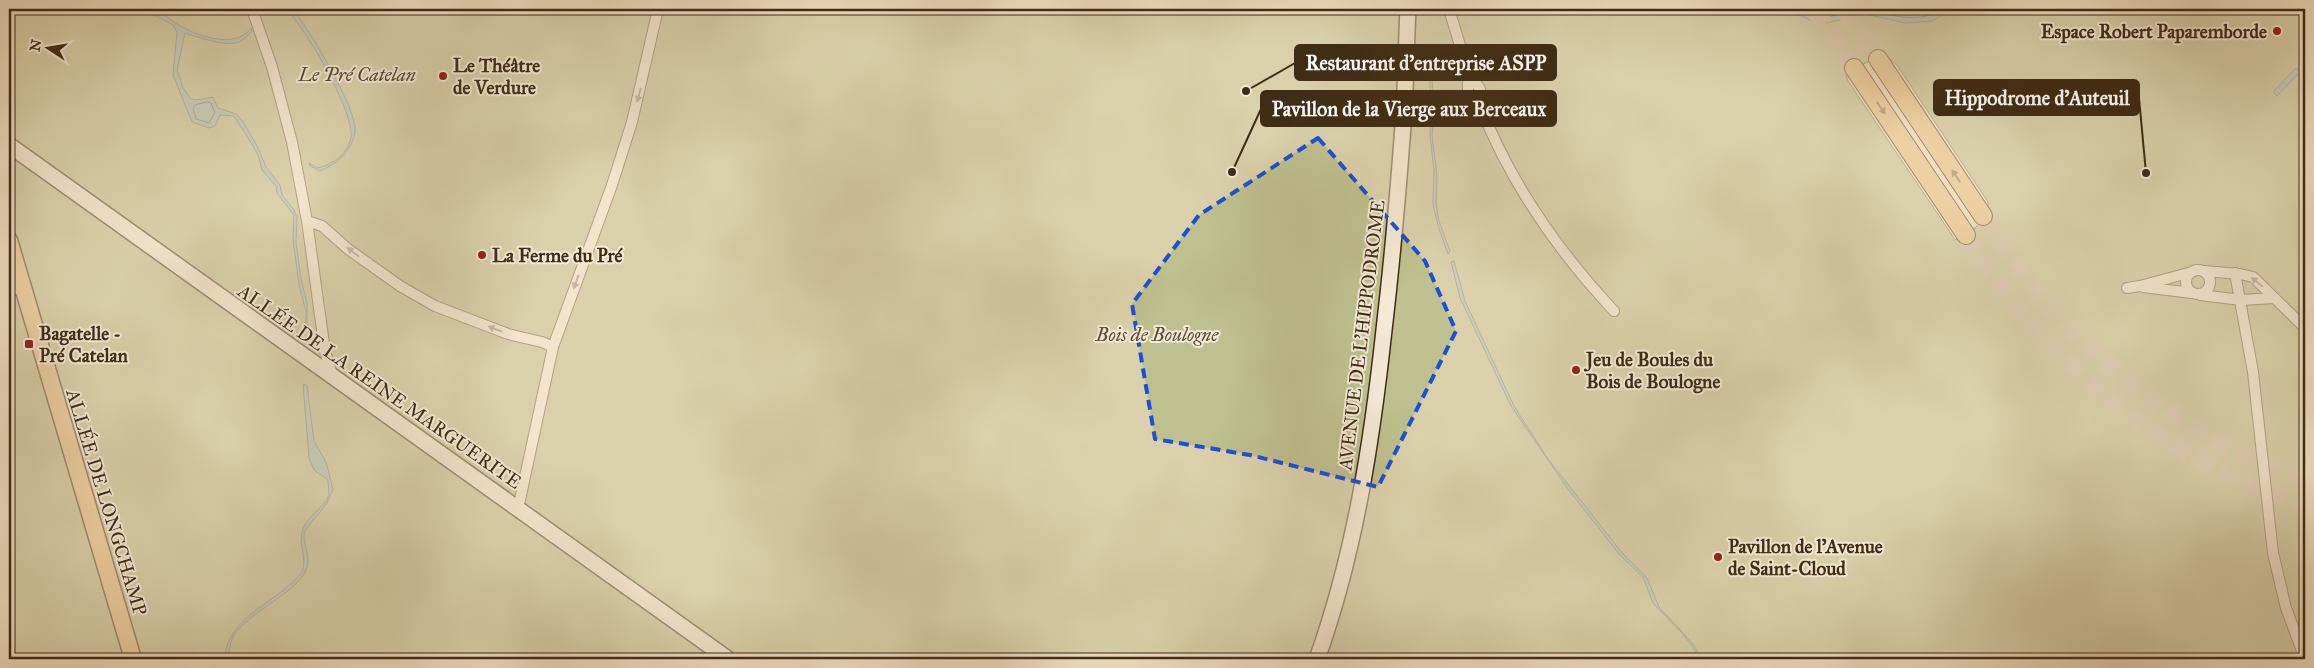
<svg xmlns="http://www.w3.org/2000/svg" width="2314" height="668" viewBox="0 0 2314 668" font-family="'IM FELL Great Primer',serif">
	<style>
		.green { fill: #bfc08f; stroke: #7f7652; fill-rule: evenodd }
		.water { fill: #9abcb4; stroke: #768274 }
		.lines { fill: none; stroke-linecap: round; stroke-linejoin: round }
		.shore { stroke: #6c7464; stroke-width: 1 }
		.trunk-tunnel { stroke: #cdbb9f; stroke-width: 18; stroke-dasharray: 18 9; stroke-linecap: butt }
		.minor-casing { stroke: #6b5940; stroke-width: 12 }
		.secondary-casing { stroke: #3f2c15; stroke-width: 18 }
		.primary-casing { stroke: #3f2c15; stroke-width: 19 }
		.trunk-casing { stroke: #3f2c15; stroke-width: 20 }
		.minor { stroke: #f5ead7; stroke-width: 10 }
		.secondary { stroke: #f5ead7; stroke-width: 15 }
		.primary { stroke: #e8c080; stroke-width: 16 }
		.trunk { stroke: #e8c080; stroke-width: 18 }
		.oneway { fill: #9a8b76 }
		.oneway2 { fill: #8b6f45 }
		.marked { fill: none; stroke: #1d4ed8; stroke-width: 4; stroke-dasharray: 10 6; stroke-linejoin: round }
		.poi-dot { fill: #8f2418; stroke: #f5ead7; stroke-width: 2 }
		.labels { text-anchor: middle; stroke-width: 4; stroke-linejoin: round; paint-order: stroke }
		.poi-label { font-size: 19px; font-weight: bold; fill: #3f2c15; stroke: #f5ead7; text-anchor: start }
		.park-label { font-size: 19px; font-style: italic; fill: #594a2d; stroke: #f5ead7 }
		.street-label { font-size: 19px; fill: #3f2c15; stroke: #f5ead7 }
		.leader { fill: none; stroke: #3f2c15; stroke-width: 2 }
		.callout-dot { fill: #3f2c15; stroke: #f5ead7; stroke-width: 2 }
		.callout { fill: #3f2c15; stroke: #3f2c15; stroke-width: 2 }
		.callout-label { font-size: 20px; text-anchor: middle; font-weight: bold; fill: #fff }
	</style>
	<rect width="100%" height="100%" fill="#f0dfc1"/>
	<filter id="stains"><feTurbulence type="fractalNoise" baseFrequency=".004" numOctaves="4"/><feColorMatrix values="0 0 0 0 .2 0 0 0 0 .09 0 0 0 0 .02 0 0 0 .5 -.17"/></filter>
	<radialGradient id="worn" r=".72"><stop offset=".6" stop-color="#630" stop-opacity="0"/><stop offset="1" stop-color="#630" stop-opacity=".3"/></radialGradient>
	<path class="green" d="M9 9H2305V659H9ZM1880 58 1890 59 1897 65 1988 202C1989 216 1972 232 1962 240L1954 239 1952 235 1848 81 1846 75 1851 68Z"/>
	<path class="water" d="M143 9C161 9 169 20 184 28 203 38 237 48 251 28L252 31C247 36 243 41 236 43 224 46 197 37 185 33L177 70 183 88 191 99 196 100 213 97 218 108 236 114 243 122 256 144 266 167 280 185 282 195 294 210 297 217 296 243 301 279 307 303V327L305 326 306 312 299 285 293 239 294 215 277 193 276 186 262 170 258 155 252 144 234 116 220 115 215 126 209 128 192 122 173 75 177 32 173 25Z
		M285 9H292L295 12C310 31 359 112 355 133 351 152 337 164 320 171L310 166 309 163 318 168C334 164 347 154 351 138 356 115 304 24 285 9Z
		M1786 9H1952L1932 21 1906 23 1865 14 1827 23 1812 21Z
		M1434 46 1436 47 1431 70 1434 103 1432 136 1437 175 1436 203 1439 221 1450 251 1448 254 1439 229 1433 205 1434 171 1430 135 1431 103 1429 68Z
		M2296 68 2300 72 2277 96 2273 92Z
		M1454 261 1465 301 1514 406 1548 459 1623 554 1647 578 1659 607 1694 645 1701 659H1699L1694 649 1683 634 1653 603 1643 577 1620 555 1568 489 1511 406 1460 298 1451 262Z
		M303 384 307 386 314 441 326 462 333 489 327 503 307 528 304 533C303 544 311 557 307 568 297 594 248 611 233 637 230 643 229 652 228 659H224C229 614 278 603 302 572 308 557 297 544 303 529 308 515 324 508 329 495L328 480 314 470 309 458Z"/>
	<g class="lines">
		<path class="shore" d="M1797 9C1831 26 1834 11 1864 9 1872 9 1880 12 1887 14 1906 19 1926 20 1943 9
			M208 102 211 103 215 113 209 123 196 119 193 108 195 105Z"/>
		<path class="trunk-tunnel" d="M1814 9 1854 68
			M1844 9 1878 59
			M1983 216C2005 249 2027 281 2053 310 2120 386 2209 447 2305 479
			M1966 235C1982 259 1998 283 2016 306 2091 399 2192 469 2305 506"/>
		<g class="minor-casing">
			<path id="minor" d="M252 9 272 67 292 142 307 221 325 351 332 375
				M1449 9 1468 72V99L1474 104 1479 103 1480 89 1468 72
				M1479 103C1509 181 1557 250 1614 311
				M307 221 322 226 348 249 400 286 435 306 508 334 542 342 553 347
				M2186 282a12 12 0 1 1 24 0a12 12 0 1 1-24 0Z
				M2204 271 2240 274 2253 277 2305 328
				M2235 273 2253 372 2273 553 2286 608 2305 659
				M2143 287 2192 293
				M2127 288 2140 286 2192 272
				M9 290 23 288
				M2200 295 2241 300 2274 298
				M518 509 553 347 612 185 632 122 658 9"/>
		</g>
		<g class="secondary-casing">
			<path id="secondary" d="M9 145 728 659
				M1317 659C1355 553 1372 441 1384 330 1392 262 1398 194 1403 126 1406 87 1406 48 1408 9"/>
		</g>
		<g class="primary-casing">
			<path id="primary" d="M9 240 133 659"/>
		</g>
		<g class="trunk-casing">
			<path id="trunk" d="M1878 59 1983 216
				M1854 68 1966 235"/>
		</g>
		<use href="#minor" class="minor"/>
		<use href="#secondary" class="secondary"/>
		<use href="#primary" class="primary"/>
		<use href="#trunk" class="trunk"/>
	</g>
	<defs><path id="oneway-solid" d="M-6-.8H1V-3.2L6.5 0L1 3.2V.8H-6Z" transform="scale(1.25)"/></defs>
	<g class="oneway">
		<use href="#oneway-solid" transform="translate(639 95) rotate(104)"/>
		<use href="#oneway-solid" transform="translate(353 252) rotate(-143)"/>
		<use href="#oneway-solid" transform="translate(576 282) rotate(110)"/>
		<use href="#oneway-solid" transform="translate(2257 282) rotate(-141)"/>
		<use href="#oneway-solid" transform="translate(495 329) rotate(-159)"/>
	</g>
	<g class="oneway2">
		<use href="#oneway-solid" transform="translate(1881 108) rotate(56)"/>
		<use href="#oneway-solid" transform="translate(1956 176) rotate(-124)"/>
	</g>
	<path d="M0 0H2314V668H0ZM1318 138 1425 261 1456 331 1378 487 1250 455 1155 439 1132 304 1199 215Z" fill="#f0dfc1" fill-opacity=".55" fill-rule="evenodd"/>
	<path class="marked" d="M1318 138 1425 261 1456 331 1378 487 1250 455 1155 439 1132 304 1199 215Z"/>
	<g class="poi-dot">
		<circle cx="2277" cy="31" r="5"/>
		<circle cx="443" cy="76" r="5"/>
		<circle cx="482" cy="255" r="5"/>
		<rect x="24" y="339" width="10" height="10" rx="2.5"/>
		<circle cx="1576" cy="370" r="5"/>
		<circle cx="1718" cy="557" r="5"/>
	</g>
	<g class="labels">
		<g class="poi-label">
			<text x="2267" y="38" text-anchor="end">Espace Robert Paparemborde</text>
			<text x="453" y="72">Le Théâtre<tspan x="453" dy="22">de Verdure</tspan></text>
			<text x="492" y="262">La Ferme du Pré</text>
			<text x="39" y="340">Bagatelle -<tspan x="39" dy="22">Pré Catelan</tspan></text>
			<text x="1586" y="366">Jeu de Boules du<tspan x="1586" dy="22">Bois de Boulogne</tspan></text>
			<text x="1728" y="553">Pavillon de l'Avenue<tspan x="1728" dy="22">de Saint-Cloud</tspan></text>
		</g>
		<g class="park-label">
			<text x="357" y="81">Le Pré Catelan</text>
			<text x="1157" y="341">Bois de Boulogne</text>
		</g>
		<g class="street-label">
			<text transform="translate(1361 335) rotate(-83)" y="7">AVENUE DE L'HIPPODROME</text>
			<text transform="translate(380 386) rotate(35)" y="7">ALLÉE DE LA REINE MARGUERITE</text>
			<text transform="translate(107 502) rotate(73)" y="7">ALLÉE DE LONGCHAMP</text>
		</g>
	</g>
	<path class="leader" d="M1246 91L1295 63M2146 173L2139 98M1232 172L1261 109"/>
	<g class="callout-dot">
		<circle cx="1246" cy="91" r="5"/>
		<circle cx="2146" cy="173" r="5"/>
		<circle cx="1232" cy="172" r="5"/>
	</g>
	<g class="callout">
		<rect x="1295" y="45" width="261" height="35" rx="5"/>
		<rect x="1934" y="80" width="205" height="35" rx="5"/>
		<rect x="1261" y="91" width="295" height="35" rx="5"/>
	</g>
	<g class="callout-label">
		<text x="1426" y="70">Restaurant d'entreprise ASPP</text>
		<text x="2037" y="105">Hippodrome d'Auteuil</text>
		<text x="1409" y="116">Pavillon de la Vierge aux Berceaux</text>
	</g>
	<rect width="2314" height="668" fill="none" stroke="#f0dfc1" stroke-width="30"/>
	<rect x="10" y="10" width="2294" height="648" fill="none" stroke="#3f2c15" stroke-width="2.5"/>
	<rect x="15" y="15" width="2284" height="638" fill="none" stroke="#3f2c15"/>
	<g transform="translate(48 48) rotate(282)" stroke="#f5ead7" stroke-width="4" paint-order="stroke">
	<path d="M0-4L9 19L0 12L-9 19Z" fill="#3f2c15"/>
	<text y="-8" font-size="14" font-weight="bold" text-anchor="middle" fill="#3f2c15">N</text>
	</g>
	<rect width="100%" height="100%" filter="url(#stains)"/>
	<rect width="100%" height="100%" fill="url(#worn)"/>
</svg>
